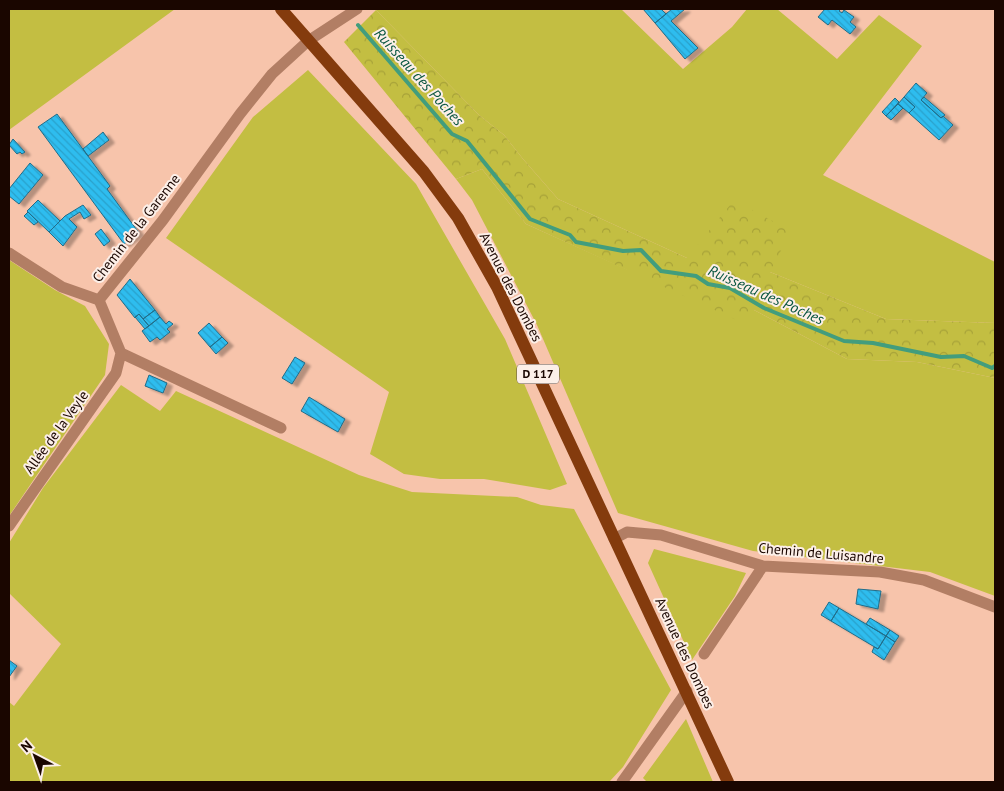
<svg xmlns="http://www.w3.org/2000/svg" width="1004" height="791" viewBox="0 0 1004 791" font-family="'PT Sans',sans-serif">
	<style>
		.grass { fill: #c3be42 }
		.forest { fill: url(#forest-crowns) }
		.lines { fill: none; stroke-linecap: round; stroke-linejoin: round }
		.stream { stroke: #429d7d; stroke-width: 4 }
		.building { fill: url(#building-back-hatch); stroke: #206c88; filter: url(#shadow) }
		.minor { stroke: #b27e64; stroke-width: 11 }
		.primary { stroke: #843b0d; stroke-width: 12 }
		.labels { text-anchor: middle; stroke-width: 4; stroke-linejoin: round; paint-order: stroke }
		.shield { fill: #fcefe8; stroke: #5e4c46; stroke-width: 1 }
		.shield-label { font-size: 12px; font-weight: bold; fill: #1a0600 }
		.street-label { font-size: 14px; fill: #1a0600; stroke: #fcefe8 }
		.water-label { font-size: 15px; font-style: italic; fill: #095640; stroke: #fcefe8 }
	</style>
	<defs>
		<pattern id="forest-crowns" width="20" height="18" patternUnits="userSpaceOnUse" patternTransform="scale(1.25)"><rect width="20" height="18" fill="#c3be42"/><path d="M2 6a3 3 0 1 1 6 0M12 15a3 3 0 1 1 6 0" fill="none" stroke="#a7a238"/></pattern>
		<pattern id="building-back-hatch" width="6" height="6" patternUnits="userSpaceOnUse" patternTransform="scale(1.25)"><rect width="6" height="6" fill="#2fbdef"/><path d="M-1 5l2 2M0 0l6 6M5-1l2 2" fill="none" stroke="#29a1cb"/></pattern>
		<filter id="shadow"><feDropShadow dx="5.5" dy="3" stdDeviation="1" flood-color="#0004"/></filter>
	</defs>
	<rect width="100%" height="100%" fill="#f7c4ab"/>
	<path class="grass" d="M9 9H175L9 130Z
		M378 9H621L683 69 732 27 747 9H777L837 59 879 15 922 46 823 175 995 262V323L886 319 770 272 687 258 558 199 523 159 504 135 479 115 376 10Z
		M308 70 416 184 505 339 567 484 550 490 484 479H440L404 474 370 454 389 392 166 238 253 117Z
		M482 169 526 224 626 269 754 310 847 359 917 362 995 378V596L930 572 753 551 618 513 537 325 472 200 456 179Z
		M9 260 55 290 85 306 109 344 105 375 9 516Z
		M121 385 160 411 176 391 359 475 412 492 517 497 541 505 574 509 671 690 623 767 609 782H9V702L14 706 61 644 9 593V543L43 488Z
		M654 549 746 573 735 596 692 660 648 563Z
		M686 719 713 782H647L643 778Z"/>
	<path class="forest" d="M376 10 479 115 504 135 523 159 558 199 687 258 734 200 791 231 770 272 886 319 995 323V378L917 362 847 359 754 310 741 322 526 224 482 169 456 179 344 42Z"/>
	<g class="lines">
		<path class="stream" d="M358 25 452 134 467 141 530 219 570 235 576 242 623 251 641 250 661 271 696 276 708 284 730 288 764 308 844 341 873 343 941 357 964 356 992 368 995 366"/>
	</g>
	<path class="building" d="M643 9H661L666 14 655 23Z
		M672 9H685L671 21 698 48 685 59 655 23Z
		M825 9H841L839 11 842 13 844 10 854 17 850 22 856 27 850 34 832 20 828 25 818 17Z
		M916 83 927 93 921 100 941 118 943 116 953 125 939 140 909 113 915 107 904 97Z
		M904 97 915 107 909 113 898 104Z
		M924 97 945 115 941 118 921 100Z
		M895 98 899 102 886 116 882 112Z
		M898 104 903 108 891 120 886 116Z
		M57 114 110 186 107 189 139 233 124 244 38 127Z
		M103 132 109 140 88 156 83 149Z
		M13 139 25 152 22 154 20 152 17 154 9 145Z
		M30 163 43 175 19 204 9 196V189Z
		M38 200 60 221 49 232 27 211Z
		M83 205 91 215 84 219 80 212 69 219 77 227 63 246 49 232 65 216Z
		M28 212 38 222 34 225 24 216Z
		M101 229 110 241 104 246 95 234Z
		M130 279 155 310 143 319 139 314 135 318 117 295Z
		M155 310 160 317 149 326 143 319Z
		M139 314 149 326 145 329 135 317Z
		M160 317 166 324 169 321 173 324 167 329 170 332 160 340 157 337 150 342 142 331Z
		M209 323 222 337 210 347 198 333Z
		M222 337 228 343 216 354 210 347Z
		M295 357 305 363 292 384 282 378Z
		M149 375 167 383 163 393 145 386Z
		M309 397 345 419 338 432 301 411Z
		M858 589 881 591 878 609 856 604Z
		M829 602 839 608 831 621 821 615Z
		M839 608 886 636 878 649 831 621Z
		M870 618 890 630 886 636 866 624Z
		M890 630 899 636 895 642 886 636Z
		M886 636 895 642 884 660 872 652 874 647 878 649Z
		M9 660 17 666 9 677Z"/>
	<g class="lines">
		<path class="minor" d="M9 253 62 287 99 300
			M99 300 163 220 240 114 272 74 308 41 357 9
			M99 300 121 353 281 428
			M9 526 116 373 121 353
			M614 539 627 532 661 535 763 566 880 572 924 580 995 607
			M704 654 763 566
			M622 782 687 691"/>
		<path class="primary" d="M281 9 424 172 458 218 497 287 728 782"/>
	</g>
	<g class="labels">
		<rect class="shield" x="517" y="364.5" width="42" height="19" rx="4"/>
		<g class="shield-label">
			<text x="538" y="378">D 117</text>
		</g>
		<g class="street-label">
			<text transform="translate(136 228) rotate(-52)" y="5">Chemin de la Garenne</text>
			<text transform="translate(511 287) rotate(63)" y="5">Avenue des Dombes</text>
			<text transform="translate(56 432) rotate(-54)" y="5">Allée de la Veyle</text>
			<text transform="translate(821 553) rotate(5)" y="5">Chemin de Luisandre</text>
			<text transform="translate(685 653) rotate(65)" y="5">Avenue des Dombes</text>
		</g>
		<g class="water-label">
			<text transform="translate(419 77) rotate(48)" y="5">Ruisseau des Poches</text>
			<text transform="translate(766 295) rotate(24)" y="5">Ruisseau des Poches</text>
		</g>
	</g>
	<rect width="1004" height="791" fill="none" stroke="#1a0600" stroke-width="20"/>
	<g transform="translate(35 756) rotate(319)" stroke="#fcefe8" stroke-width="4" paint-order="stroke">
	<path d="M0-4L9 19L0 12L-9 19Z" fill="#1a0600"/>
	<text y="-8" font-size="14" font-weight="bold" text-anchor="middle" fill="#1a0600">N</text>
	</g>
</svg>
